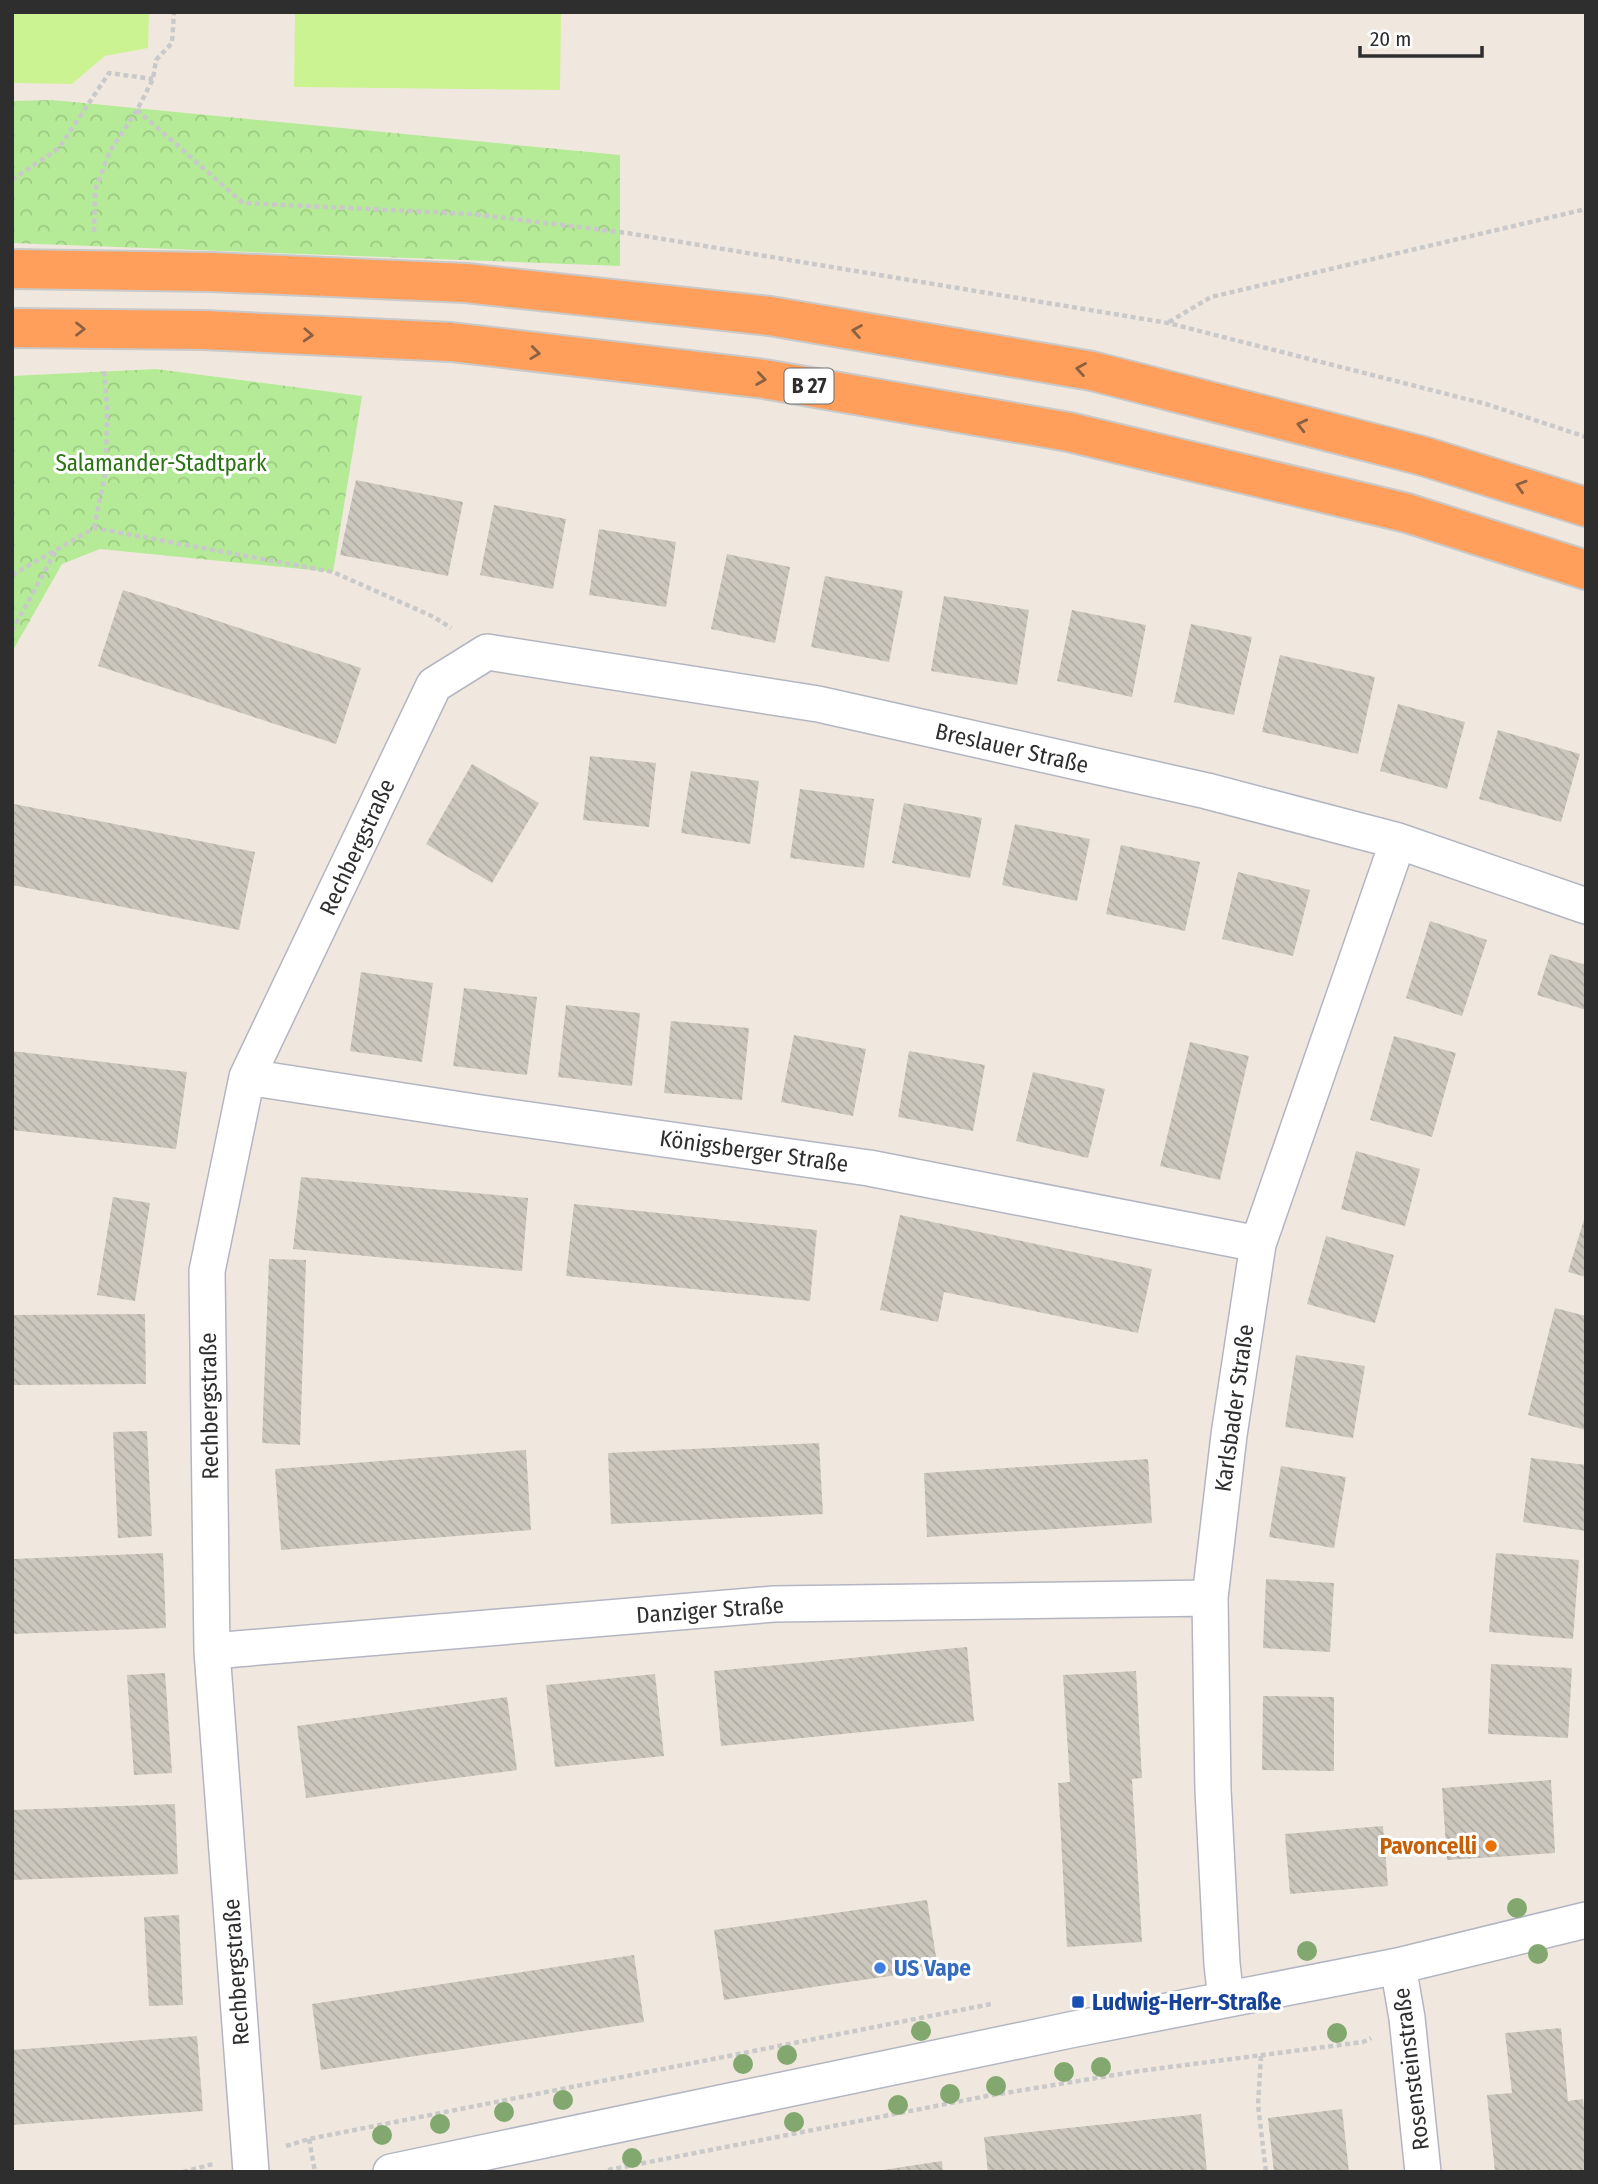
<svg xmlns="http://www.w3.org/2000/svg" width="1598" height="2184" viewBox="0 0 1598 2184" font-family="'Fira Sans Condensed',sans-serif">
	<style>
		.forest { fill: url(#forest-crowns) }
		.pitch { fill: #ccf392 }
		.building { fill: url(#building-back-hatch) }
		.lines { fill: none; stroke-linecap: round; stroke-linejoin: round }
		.street-casing { stroke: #b3b6c2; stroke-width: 38 }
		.highway-casing { stroke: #c9c9c9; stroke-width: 42 }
		.path { stroke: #c9c9c9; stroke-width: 4.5; stroke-dasharray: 5 3.5; stroke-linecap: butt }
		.street { stroke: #fff; stroke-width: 35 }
		.highway { stroke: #ff9f5b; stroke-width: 38 }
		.tree { fill: #83a86f }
		.oneway { stroke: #8c6142 }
		.food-dot { fill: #e8710a; stroke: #fff; stroke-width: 2.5 }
		.shop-dot { fill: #3f7fe0; stroke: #fff; stroke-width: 2.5 }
		.transit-dot { fill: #1a4fb4; stroke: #fff; stroke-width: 2.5 }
		.labels { text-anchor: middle; stroke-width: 6; stroke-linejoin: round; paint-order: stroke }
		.shield { fill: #fff; stroke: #6d6d6d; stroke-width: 2 }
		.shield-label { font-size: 21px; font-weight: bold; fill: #2e2e2e }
		.park-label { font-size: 23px; fill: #2a7414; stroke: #fff }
		.street-label { font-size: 23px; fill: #2e2e2e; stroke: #fff }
		.food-label { font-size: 23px; font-weight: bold; fill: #c56008; stroke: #fff; text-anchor: end }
		.shop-label { font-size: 23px; font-weight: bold; fill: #366cbe; stroke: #fff; text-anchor: start }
		.transit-label { font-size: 23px; font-weight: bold; fill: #164399; stroke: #fff; text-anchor: start }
	</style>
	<defs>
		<pattern id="forest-crowns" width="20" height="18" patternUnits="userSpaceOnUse" patternTransform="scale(1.75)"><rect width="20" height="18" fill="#b5eb97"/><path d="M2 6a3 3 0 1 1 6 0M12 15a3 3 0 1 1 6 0" fill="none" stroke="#9cca82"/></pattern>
		<pattern id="building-back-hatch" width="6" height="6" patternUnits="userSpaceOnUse" patternTransform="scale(1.75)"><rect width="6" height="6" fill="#cbc7bd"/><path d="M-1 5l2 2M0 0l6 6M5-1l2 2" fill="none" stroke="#afaba3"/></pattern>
	</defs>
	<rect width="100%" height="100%" fill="#f0e8df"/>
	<path class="forest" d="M52 100 620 155V266L12 243V101Z
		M156 369 362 396 333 572 100 549 62 564 12 652V376Z"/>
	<path class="pitch" d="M12 12H149L148 48 105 56 72 84 12 83Z
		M295 12H561L560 90 294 87Z"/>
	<path class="building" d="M356 480 463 502 448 576 340 555Z
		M494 505 566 519 553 589 480 575Z
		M599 529 676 542 666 607 589 595Z
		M727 554 790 567 775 643 711 629Z
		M825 576 903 591 889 662 811 647Z
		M123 590 361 668 336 744 98 666Z
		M944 596 1029 610 1017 685 931 671Z
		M1072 610 1146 625 1132 697 1057 681Z
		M1191 624 1252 637 1234 715 1174 702Z
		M1280 655 1375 677 1358 754 1262 732Z
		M1398 704 1465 722 1447 789 1380 771Z
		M1498 730 1580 754 1561 822 1479 799Z
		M590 756 656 763 649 827 583 820Z
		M472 764 539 803 492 883 426 844Z
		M691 771 759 781 750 844 681 833Z
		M800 789 874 799 864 868 790 858Z
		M904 803 982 818 970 878 892 863Z
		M14 804 255 852 239 930 12 885Z
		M1015 824 1090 839 1077 901 1002 885Z
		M1121 845 1200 862 1185 931 1106 914Z
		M1238 872 1310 890 1293 956 1222 939Z
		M1430 921 1487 940 1462 1016 1406 998Z
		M1550 954 1586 965V1010L1537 995Z
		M361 972 433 983 422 1062 350 1051Z
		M464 988 537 997 527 1075 453 1066Z
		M566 1005 640 1013 632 1086 558 1077Z
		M671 1021 749 1028 742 1100 664 1093Z
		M794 1035 866 1049 853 1116 781 1102Z
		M1394 1036 1456 1053 1432 1137 1370 1120Z
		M1190 1042 1249 1056 1220 1180 1160 1166Z
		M12 1051 187 1072 176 1149 12 1130Z
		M909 1051 985 1065 973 1131 898 1117Z
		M1033 1072 1105 1089 1088 1158 1016 1141Z
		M1356 1151 1420 1169 1405 1226 1341 1209Z
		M301 1177 528 1198 522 1271 293 1249Z
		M113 1197 150 1203 135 1301 97 1295Z
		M574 1204 817 1230 810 1301 566 1276Z
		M900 1215 1152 1269 1138 1333 944 1292 938 1322 880 1310Z
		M1585 1216H1586V1277L1568 1272Z
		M1326 1236 1394 1255 1375 1323 1307 1304Z
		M269 1259 306 1260 300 1445 262 1443Z
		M1555 1308 1586 1316V1430L1528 1415Z
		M145 1314 146 1384 12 1385V1315Z
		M1296 1355 1365 1366 1353 1438 1285 1427Z
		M147 1431 152 1536 118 1538 113 1432Z
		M819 1443 823 1514 611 1524 608 1453Z
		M526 1450 531 1530 281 1550 275 1469Z
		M1531 1458 1586 1465V1531L1523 1522Z
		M1148 1459 1152 1523 927 1537 924 1473Z
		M1281 1466 1346 1477 1334 1548 1269 1537Z
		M163 1553 166 1628 12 1634V1559Z
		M1496 1553 1579 1560 1573 1639 1489 1632Z
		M1266 1579 1334 1583 1330 1652 1263 1648Z
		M967 1647 974 1721 721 1746 714 1671Z
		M1491 1664 1572 1668 1568 1738 1488 1734Z
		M1136 1671 1142 1778 1132 1779 1142 1942 1067 1947 1058 1783 1070 1782 1063 1675Z
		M165 1673 172 1773 134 1775 127 1675Z
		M655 1674 664 1756 555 1767 546 1685Z
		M1263 1696 1334 1697V1771L1262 1770Z
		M507 1697 517 1770 306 1798 297 1726Z
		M1551 1780 1555 1853 1447 1860 1442 1788Z
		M175 1804 178 1874 12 1880V1810Z
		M1383 1826 1388 1886 1290 1894 1285 1834Z
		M927 1900 938 1969 724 2000 714 1930Z
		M179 1915 183 2005 149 2006 144 1917Z
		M634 1955 644 2022 321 2070 312 2004Z
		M1561 2028 1568 2101 1583 2099 1586 2127V2172H1495L1487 2095 1512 2093 1505 2033Z
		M197 2036 203 2111 12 2125V2050Z
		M1342 2109 1349 2172H1274L1268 2118Z
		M1201 2114 1207 2172H988L984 2137Z
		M942 2161 943 2172H883V2170Z"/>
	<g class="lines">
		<g class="street-casing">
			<path id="street" d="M247 1077 481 1113 869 1168 1258 1244
				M212 1651 774 1604 1210 1598
				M1398 1966 1407 2018 1423 2172
				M1226 1999 1222 1964 1213 1790 1210 1598 1229 1435 1258 1244 1398 841
				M251 2172 212 1651 207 1271 247 1077 434 685 487 652 818 704 1207 791 1398 841 1586 906
				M391 2172 1070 2030 1398 1966 1586 1920"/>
		</g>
		<g class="highway-casing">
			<path id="highway" d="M12 269 211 272 466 283 770 316 1092 371 1423 456 1586 507
				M12 328 204 330 451 342 764 379 1069 432 1407 513 1586 570"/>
		</g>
		<path class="path" d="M137 110 243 203 473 214 627 233 1168 323 1486 404 1586 437
			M12 180 59 148 109 73 153 79
			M94 232 95 190 110 151 137 110 153 79 156 60 172 43 174 12
			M1169 322 1211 297 1586 209
			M94 528 106 469 107 406 104 369
			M12 575 94 528 333 572 434 617 451 628
			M12 631 57 549
			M1261 2056 1258 2105 1266 2172
			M309 2139 315 2172
			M286 2146 309 2139 991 2004
			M608 2170 987 2096 1139 2071 1363 2042 1371 2038
			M183 2172 213 2164"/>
		<use href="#street" class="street"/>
		<use href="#highway" class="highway"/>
	</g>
	<g class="tree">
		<circle cx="1517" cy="1908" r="10"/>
		<circle cx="1307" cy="1951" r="10"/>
		<circle cx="1538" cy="1954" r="10"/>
		<circle cx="921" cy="2031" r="10"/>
		<circle cx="1337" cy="2033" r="10"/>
		<circle cx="787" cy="2055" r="10"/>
		<circle cx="743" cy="2064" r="10"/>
		<circle cx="1101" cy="2067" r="10"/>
		<circle cx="1064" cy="2072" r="10"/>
		<circle cx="996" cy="2086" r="10"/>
		<circle cx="950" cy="2094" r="10"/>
		<circle cx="563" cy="2100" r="10"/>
		<circle cx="898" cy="2105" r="10"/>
		<circle cx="504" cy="2112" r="10"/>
		<circle cx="794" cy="2122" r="10"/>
		<circle cx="440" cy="2124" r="10"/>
		<circle cx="382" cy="2135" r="10"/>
		<circle cx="632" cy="2158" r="10"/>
	</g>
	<defs><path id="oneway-chevron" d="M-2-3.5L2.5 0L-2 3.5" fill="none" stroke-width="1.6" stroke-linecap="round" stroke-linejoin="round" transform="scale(1.75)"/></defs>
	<g class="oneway">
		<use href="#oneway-chevron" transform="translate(80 329)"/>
		<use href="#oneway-chevron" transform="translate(857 331) rotate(-170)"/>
		<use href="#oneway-chevron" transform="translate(308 335) rotate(3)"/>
		<use href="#oneway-chevron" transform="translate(535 353) rotate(7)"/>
		<use href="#oneway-chevron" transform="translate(1081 369) rotate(-170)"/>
		<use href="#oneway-chevron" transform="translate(761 379) rotate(8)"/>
		<use href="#oneway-chevron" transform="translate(1302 425) rotate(-166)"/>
		<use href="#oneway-chevron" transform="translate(1521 486) rotate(-163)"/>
	</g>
	<circle class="food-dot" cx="1491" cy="1846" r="7"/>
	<circle class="shop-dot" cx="880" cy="1968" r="7"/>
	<rect class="transit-dot" x="1071" y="1995" width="14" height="14" rx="3.5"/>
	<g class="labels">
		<rect class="shield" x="784.5" y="368.5" width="49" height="35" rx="5"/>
		<g class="shield-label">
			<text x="809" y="393">B 27</text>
		</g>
		<g class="park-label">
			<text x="161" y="471">Salamander-Stadtpark</text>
		</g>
		<g class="street-label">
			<text transform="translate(1012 748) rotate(13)" y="8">Breslauer Straße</text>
			<text transform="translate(357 847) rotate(-65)" y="8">Rechbergstraße</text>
			<text transform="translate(754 1151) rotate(8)" y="8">Königsberger Straße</text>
			<text transform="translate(209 1406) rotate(-91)" y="8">Rechbergstraße</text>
			<text transform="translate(1234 1408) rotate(-82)" y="8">Karlsbader Straße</text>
			<text transform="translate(710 1610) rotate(-4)" y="8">Danziger Straße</text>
			<text transform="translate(236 1972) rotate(-94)" y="8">Rechbergstraße</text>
			<text transform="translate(1411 2069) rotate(-97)" y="8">Rosensteinstraße</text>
		</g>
		<g class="food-label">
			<text x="1477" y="1854">Pavoncelli</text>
		</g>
		<g class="shop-label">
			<text x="894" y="1976">US Vape</text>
		</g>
		<g class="transit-label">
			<text x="1092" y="2010">Ludwig-Herr-Straße</text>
		</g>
	</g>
	<rect width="1598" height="2184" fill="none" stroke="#2e2e2e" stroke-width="28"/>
	<path d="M1360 46v10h122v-10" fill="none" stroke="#2e2e2e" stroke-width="3.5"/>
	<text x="1370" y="46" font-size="21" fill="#2e2e2e" stroke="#ffffff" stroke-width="5" paint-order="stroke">20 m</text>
</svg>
